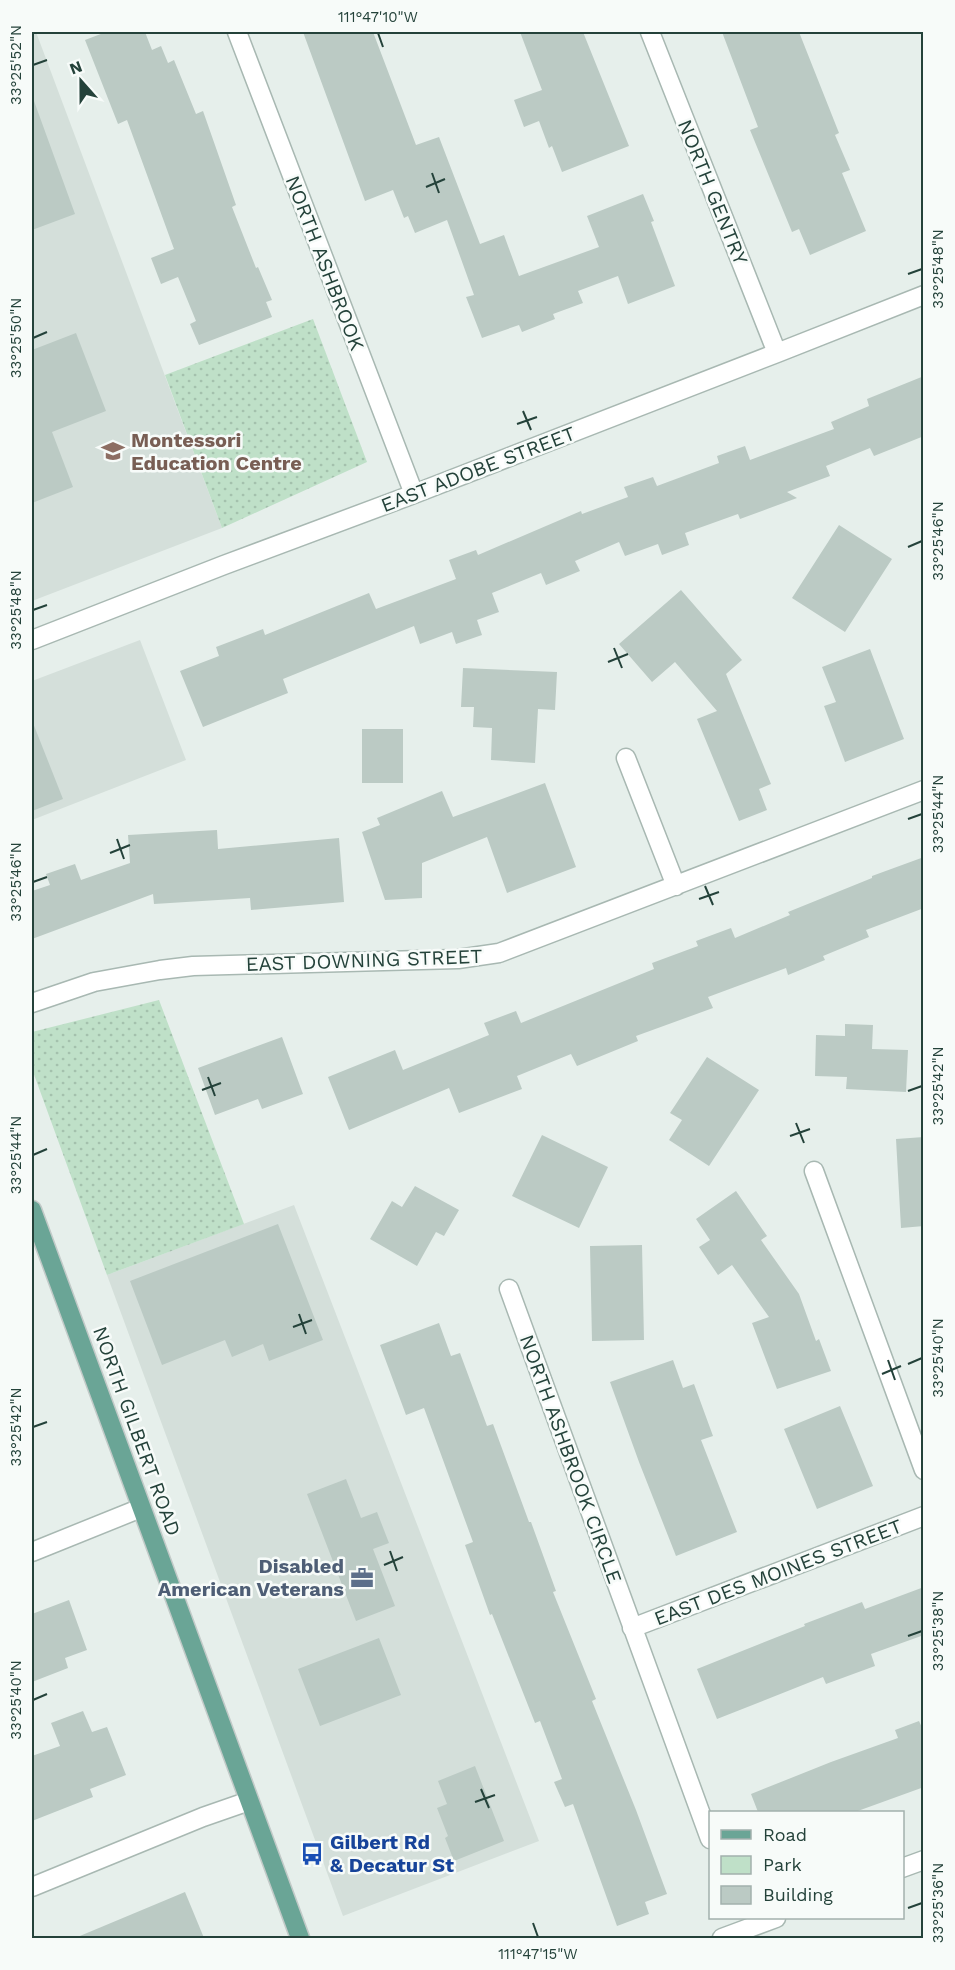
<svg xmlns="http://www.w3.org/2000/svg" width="955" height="1970" viewBox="0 0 955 1970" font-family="'Work Sans',sans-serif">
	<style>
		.built { fill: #d4dfda }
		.green { fill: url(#green-dots) }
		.building { fill: #bbcac4 }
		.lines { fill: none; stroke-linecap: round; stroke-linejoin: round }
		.minor-casing { stroke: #a8b8b2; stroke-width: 21 }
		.major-casing { stroke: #c2cac8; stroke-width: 21 }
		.minor { stroke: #fff; stroke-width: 18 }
		.major { stroke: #6aa596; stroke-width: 18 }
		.ticks { fill: none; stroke: #24423a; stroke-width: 2 }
		.labels { text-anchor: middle; stroke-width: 5; stroke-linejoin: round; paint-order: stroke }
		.street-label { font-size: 20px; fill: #24423a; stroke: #f7fbf9 }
		.education-label { font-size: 20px; font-weight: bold; fill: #785e54; stroke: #f7fbf9; text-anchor: start }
		.service-label { font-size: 20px; font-weight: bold; fill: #4e5e75; stroke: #f7fbf9; text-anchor: end }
		.transit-label { font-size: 20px; font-weight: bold; fill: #164399; stroke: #f7fbf9; text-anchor: start }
		.neatline { fill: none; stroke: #24423a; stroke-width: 2 }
		.ticks-label { font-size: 15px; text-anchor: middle; fill: #24423a }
	</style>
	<defs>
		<pattern id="green-dots" width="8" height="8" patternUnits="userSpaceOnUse" patternTransform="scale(1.5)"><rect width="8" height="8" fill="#bfe0c8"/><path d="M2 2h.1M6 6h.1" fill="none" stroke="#a4c1ad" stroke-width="1.8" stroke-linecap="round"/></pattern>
	</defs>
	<rect width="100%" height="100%" fill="#e6efeb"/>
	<path class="built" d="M32 32H36L222 528 32 601Z
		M140 640 186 760 32 820V681Z
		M294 1205 539 1841 343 1916 107 1275Z"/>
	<path class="green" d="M313 319 367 462 222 528 165 375Z
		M159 1000 244 1224 107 1275 32 1069V1032Z"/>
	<path class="building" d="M106 32H145L152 50 161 46 168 63 174 60 196 114 203 111 236 205 232 207 256 268 258 267 272 300 266 302 272 317 199 345 190 324 196 321 178 277 161 284 151 258 174 249 127 120 118 124 85 40Z
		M303 32H373L416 145 439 137 480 244 504 235 519 276 599 247 587 216 643 194 654 221 651 222 675 286 628 304 618 276 578 291 583 303 553 314 555 319 522 332 519 325 482 338 466 297 474 295 447 220 415 233 408 216 404 218 393 190 365 201Z
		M520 32H583L629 146 562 172 552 146 549 148 539 121 524 127 514 100 542 90Z
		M722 32H799L839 133 835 135 850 170 842 173 866 231 810 255 799 229 792 232 750 130 758 127Z
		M32 101H34L75 214 32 230Z
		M76 333 106 411 52 432 73 487 32 503V350Z
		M924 376V436L874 456 870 448 826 466 830 476 787 492 797 498 740 519 738 514 685 533 689 545 662 555 658 544 625 556 619 542 575 561 580 571 546 585 541 573 492 593 499 612 477 620 482 635 456 644 452 632 420 644 414 626 283 679 288 693 203 727 180 671 219 656 216 647 263 629 265 635 369 593 376 609 456 579 449 560 476 550 478 555 581 511 582 514 628 497 624 487 653 477 657 486 719 463 717 456 745 446 750 460 834 429 831 422 869 406 867 399Z
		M839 525 892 559 845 632 792 598Z
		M681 590 742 660 726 674 771 784 759 789 767 810 739 821 697 719 717 711 675 662 652 682 619 644Z
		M870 649 904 739 845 762 824 706 836 702 822 667Z
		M463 668 557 672 555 710 538 709 535 763 491 760 492 728 473 727 474 707H461Z
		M32 723H33L63 799 32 811Z
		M362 729H403V783H362Z
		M545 783 576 867 507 893 487 837 422 863V898L385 900 362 832 380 825 377 818 442 791 453 817Z
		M217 830 218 849 339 838 344 902 251 910 250 898 154 904 153 894 32 939V891L50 885 46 874 75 864 81 880 130 863 128 835Z
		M924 857V908L866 930 869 937 823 956 825 960 788 975 786 968 708 997 713 1008 636 1036 638 1041 577 1066 571 1054 517 1076 522 1089 459 1113 449 1088 349 1130 328 1077 395 1050 403 1070 489 1035 484 1023 516 1011 521 1023 654 969 652 963 698 946 696 941 731 928 735 938 790 915 788 912 872 878V876Z
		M845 1024 873 1025 872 1049 908 1050 906 1092 846 1089 847 1077 815 1076 816 1035 845 1036Z
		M282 1037 303 1094 262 1109 258 1099 215 1115 198 1068Z
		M707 1057 759 1090 709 1166 669 1140 682 1120 670 1113Z
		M542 1135 608 1167 579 1228 512 1196Z
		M924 1137V1226L901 1228 896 1139Z
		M415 1186 459 1210 444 1236 436 1232 417 1266 370 1239 392 1201 402 1207Z
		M736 1191 767 1236 761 1240 799 1294 816 1341 819 1339 831 1371 777 1389 752 1323 769 1317 732 1265 718 1275 699 1247 710 1240 696 1219Z
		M278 1224 323 1340 269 1361 263 1344 232 1357 225 1340 162 1365 130 1281Z
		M642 1245 644 1340 592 1341 590 1246Z
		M439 1323 451 1356 460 1353 487 1426 493 1424 529 1522H531L556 1591 553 1592 596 1699 592 1701 636 1810 667 1894 645 1902 649 1914 617 1926 573 1804 565 1807 554 1782 562 1779 540 1721 535 1723 492 1614 490 1615 465 1545 473 1542 424 1408 406 1415 380 1345Z
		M673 1360 683 1388 694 1384 713 1436 701 1440 737 1532 676 1556 639 1462 610 1382Z
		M840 1406 873 1486 817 1509 784 1429Z
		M346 1479 361 1518 377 1512 389 1543 373 1549 395 1606 356 1621 307 1494Z
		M924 1587V1635L871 1654 875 1666 826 1684 823 1677 717 1719 697 1669 805 1626 804 1624 862 1602 865 1609Z
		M69 1600 87 1650 65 1658 68 1668 32 1682V1614Z
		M379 1638 401 1695 320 1726 298 1669Z
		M83 1711 92 1732 107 1727 126 1775 90 1789 93 1797 32 1821V1756L60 1746 51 1723Z
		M919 1721 924 1732V1787L855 1812H758L751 1794 831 1762 898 1738 895 1730Z
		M475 1766 504 1841 454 1861 445 1838 448 1836 437 1808 447 1804 438 1781Z
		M185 1892 204 1938H75Z"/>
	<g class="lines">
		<g class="minor-casing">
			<path id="minor" d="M237 32 414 494
				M650 32 777 353
				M32 640 224 565 414 494 777 353 924 295
				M626 758 676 886
				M32 1003 94 982 160 970 193 966 458 959 499 953 924 790
				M814 1171 924 1470
				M509 1289 710 1839
				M32 1552 141 1508
				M632 1628 924 1516
				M902 1868 924 1860
				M32 1887 203 1817 249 1801
				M722 1938 776 1918"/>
		</g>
		<g class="major-casing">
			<path id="major" d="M32 1210 300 1938"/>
		</g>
		<use href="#minor" class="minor"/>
		<use href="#major" class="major"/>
	</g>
	<path class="ticks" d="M378 33 383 47M33 65 47 60M432 173 439 193M426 187 445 179M908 274 922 269M33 338 47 332M523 411 531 430M517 424 537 417M908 547 922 541M33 610 47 605M614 648 622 668M608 662 628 654M908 819 922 814M117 839 124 859M110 853 130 845M33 882 47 877M705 886 713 905M699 899 719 892M208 1077 215 1096M202 1090 221 1083M908 1091 922 1086M796 1123 804 1143M790 1136 810 1129M33 1155 47 1149M299 1314 306 1334M293 1327 312 1320M888 1360 895 1380M908 1364 922 1358M882 1374 901 1366M33 1427 47 1422M390 1551 397 1571M384 1565 403 1557M908 1636 922 1631M33 1700 47 1694M481 1789 489 1808M475 1802 495 1795M908 1908 922 1903M533 1923 538 1937"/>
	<defs>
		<g id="school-bare" transform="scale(1.8)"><path d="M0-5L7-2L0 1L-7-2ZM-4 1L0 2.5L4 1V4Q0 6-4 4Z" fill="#8d6e63" stroke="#f7fbf9" stroke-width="2.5" paint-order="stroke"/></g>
		<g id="office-bare" transform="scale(1.8)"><path d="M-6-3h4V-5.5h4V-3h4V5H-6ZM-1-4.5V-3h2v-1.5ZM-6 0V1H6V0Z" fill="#5c6f8a" stroke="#f7fbf9" stroke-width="2.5" paint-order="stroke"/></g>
		<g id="bus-bare" transform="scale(1.8)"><path d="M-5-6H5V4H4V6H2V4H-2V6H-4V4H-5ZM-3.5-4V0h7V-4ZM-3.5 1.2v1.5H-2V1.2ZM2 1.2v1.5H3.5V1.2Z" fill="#1a4fb4" stroke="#f7fbf9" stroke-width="2.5" paint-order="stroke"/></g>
	</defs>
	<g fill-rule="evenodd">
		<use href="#school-bare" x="113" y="451"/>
		<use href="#office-bare" x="362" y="1578"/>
		<use href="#bus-bare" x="312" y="1854"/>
	</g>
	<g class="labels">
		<g class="street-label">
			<text transform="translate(713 192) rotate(68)" y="7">NORTH GENTRY</text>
			<text transform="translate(325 263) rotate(69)" y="7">NORTH ASHBROOK</text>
			<text transform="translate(478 469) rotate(-21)" y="7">EAST ADOBE STREET</text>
			<text transform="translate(364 960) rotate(-2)" y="7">EAST DOWNING STREET</text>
			<text transform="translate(137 1431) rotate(70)" y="7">NORTH GILBERT ROAD</text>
			<text transform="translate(571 1459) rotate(70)" y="7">NORTH ASHBROOK CIRCLE</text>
			<text transform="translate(778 1572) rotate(-21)" y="7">EAST DES MOINES STREET</text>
		</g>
		<g class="education-label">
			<text x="131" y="447">Montessori<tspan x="131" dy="23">Education Centre</tspan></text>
		</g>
		<g class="service-label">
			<text x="344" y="1573">Disabled<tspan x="344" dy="23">American Veterans</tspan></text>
		</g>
		<g class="transit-label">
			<text x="330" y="1849">Gilbert Rd<tspan x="330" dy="23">&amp; Decatur St</tspan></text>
		</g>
	</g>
	<rect width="955" height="1970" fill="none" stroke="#f7fbf9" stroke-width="66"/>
	<rect x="709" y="1811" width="195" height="108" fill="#f7fbf9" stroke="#a3b1ad" stroke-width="1.5"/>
	<rect x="721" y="1830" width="30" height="9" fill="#6aa596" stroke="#a3b1ad" stroke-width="1.5"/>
	<text x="763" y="1841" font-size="18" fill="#24423a">Road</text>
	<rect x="721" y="1856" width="30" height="18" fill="#bfe0c8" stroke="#a3b1ad" stroke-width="1.5"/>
	<text x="763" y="1871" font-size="18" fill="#24423a">Park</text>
	<rect x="721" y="1886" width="30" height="18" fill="#bbcac4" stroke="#a3b1ad" stroke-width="1.5"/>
	<text x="763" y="1901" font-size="18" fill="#24423a">Building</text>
	<g transform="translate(81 81) rotate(339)" stroke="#f7fbf9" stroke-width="4.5" paint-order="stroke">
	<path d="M0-4.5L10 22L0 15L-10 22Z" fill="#24423a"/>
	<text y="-9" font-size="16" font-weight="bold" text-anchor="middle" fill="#24423a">N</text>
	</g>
	<rect x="33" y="33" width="889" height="1904" class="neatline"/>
	<g class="ticks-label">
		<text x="378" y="22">111°47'10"W</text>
		<text transform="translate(16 65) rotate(-90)" y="5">33°25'52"N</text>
		<text transform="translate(938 269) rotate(-90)" y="5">33°25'48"N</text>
		<text transform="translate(16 338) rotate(-90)" y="5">33°25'50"N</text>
		<text transform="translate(938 541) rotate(-90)" y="5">33°25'46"N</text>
		<text transform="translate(16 610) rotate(-90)" y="5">33°25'48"N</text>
		<text transform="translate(938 814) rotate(-90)" y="5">33°25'44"N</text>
		<text transform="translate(16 882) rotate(-90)" y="5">33°25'46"N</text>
		<text transform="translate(938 1086) rotate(-90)" y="5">33°25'42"N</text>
		<text transform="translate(16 1155) rotate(-90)" y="5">33°25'44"N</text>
		<text transform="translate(938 1358) rotate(-90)" y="5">33°25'40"N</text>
		<text transform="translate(16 1427) rotate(-90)" y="5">33°25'42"N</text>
		<text transform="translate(938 1631) rotate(-90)" y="5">33°25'38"N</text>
		<text transform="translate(16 1700) rotate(-90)" y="5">33°25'40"N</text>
		<text transform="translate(938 1903) rotate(-90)" y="5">33°25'36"N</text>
		<text x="538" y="1959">111°47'15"W</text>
	</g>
</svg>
